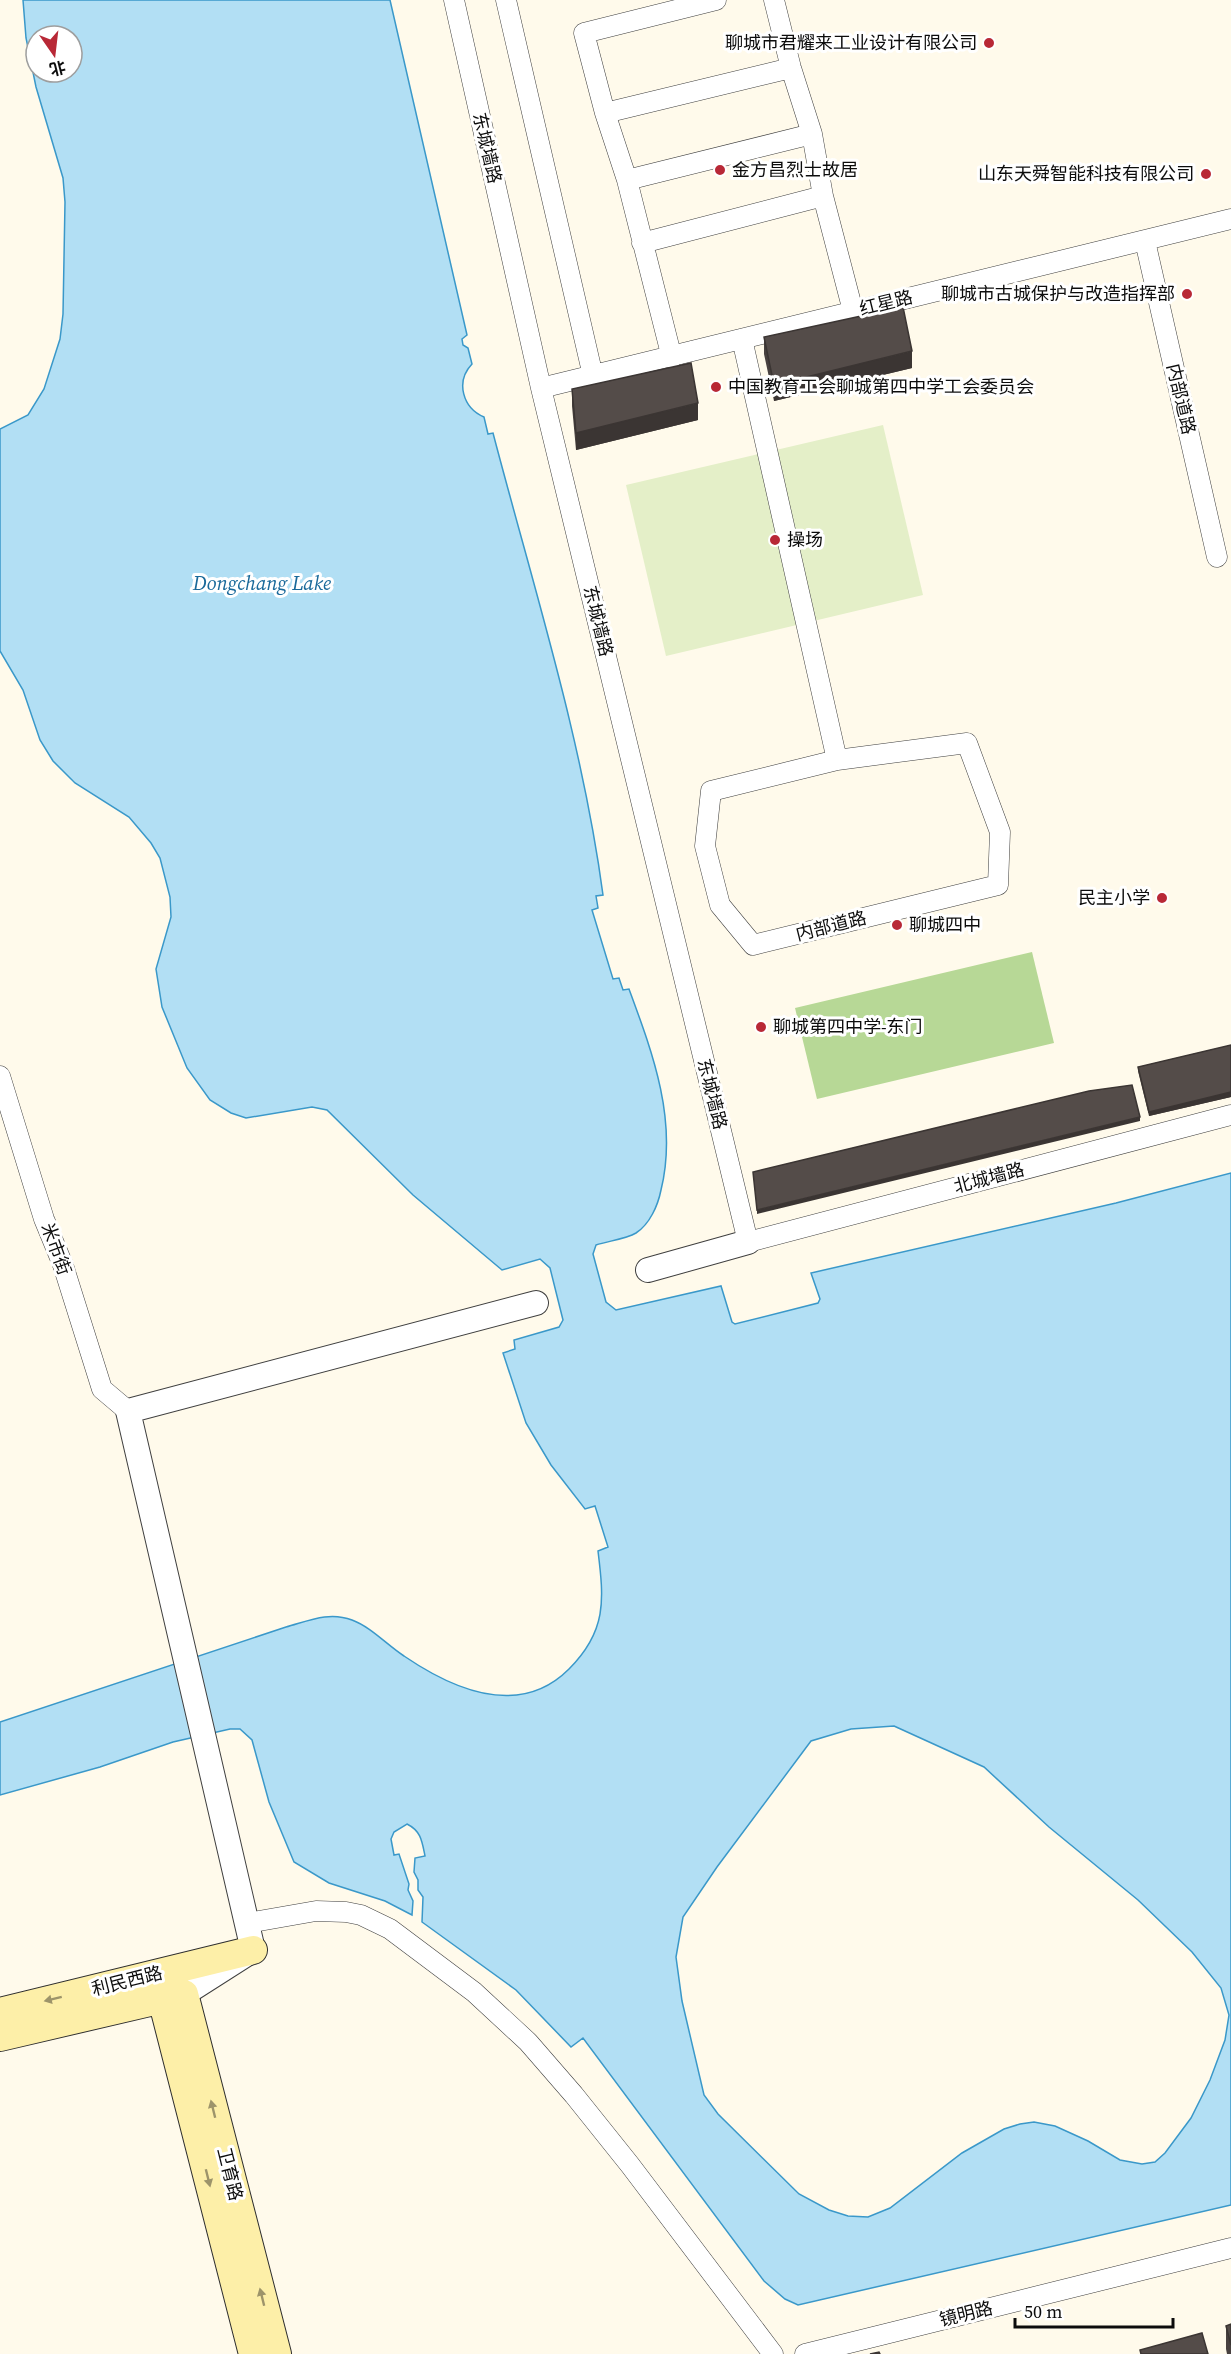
<svg xmlns="http://www.w3.org/2000/svg" width="1231" height="2354" viewBox="0 0 1231 2354" font-family="'Source Serif 4','Noto Sans SC',serif">
	<style>
		.forest { fill: #b7d896 }
		.pitch { fill: #e4efc8 }
		.water { fill: #b2dff4; stroke: #3a98c9; stroke-width: 1.5; fill-rule: evenodd }
		.lines { fill: none; stroke-linecap: round; stroke-linejoin: round }
		.minor-casing { stroke: #3f3f3f; stroke-width: 21 }
		.tertiary-casing { stroke: #3f3f3f; stroke-width: 26 }
		.secondary-casing { stroke: #2e2e2e; stroke-width: 30 }
		.minor { stroke: #fff; stroke-width: 20 }
		.tertiary { stroke: #fff; stroke-width: 24 }
		.secondary { stroke: #fdefa8; stroke-width: 28 }
		.wall { fill: #48413f }
		.shaded-wall { fill: #3b3533 }
		.building { fill: #544c49; stroke: #3b3533; stroke-width: 1.5 }
		.oneway { fill: #9d946a }
		.poi-dot { fill: #b82836; stroke: #fff; stroke-width: 2 }
		.labels { text-anchor: middle; stroke-width: 6; stroke-linejoin: round; paint-order: stroke }
		.poi-label { font-size: 18px; fill: #0c0c0c; stroke: #fff; text-anchor: start }
		.street-label { font-size: 18px; fill: #0c0c0c; stroke: #fff }
		.water-label { font-size: 20px; font-style: italic; fill: #19699a; stroke: #fff }
	</style>
	<rect width="100%" height="100%" fill="#fffaeb"/>
	<path class="forest" d="M1032 952 1054 1043 817 1099 795 1008Z"/>
	<path class="pitch" d="M883 425 923 595 666 656 626 485Z"/>
	<path class="water" d="M23 0H390L467 335 462 339 463 345 468 348 472 364C455 382 463 408 484 417L488 434 493 433C533 586 582 738 603 895L596 896 598 908 592 910 613 979 619 978 623 990 629 989C653 1054 678 1121 661 1190 658 1205 650 1224 636 1233 626 1239 608 1241 596 1245L593 1254 606 1302 616 1310 721 1286 732 1322 735 1324 818 1303 820 1299 811 1273 1116 1203 1231 1173V2205L798 2305 785 2299 764 2281 583 2038 571 2047 516 1990 422 1922 423 1897 418 1890V1880L414 1872 415 1858 425 1856C422 1841 421 1831 407 1824L394 1832 391 1839 394 1855 399 1854 409 1884 408 1890 413 1901 412 1915 385 1901 329 1883 294 1862 269 1802 252 1740 240 1729H230L173 1742 100 1767 0 1795V1722L286 1627C308 1621 329 1611 352 1620 371 1627 387 1645 404 1656 454 1690 520 1718 569 1669 607 1631 604 1600 598 1551L608 1547 595 1506 585 1509 551 1465 526 1423 503 1353 515 1349 514 1340 559 1327 563 1320 550 1268 540 1259 502 1270 413 1195 327 1110 312 1107 246 1118 231 1113 210 1100 187 1068 162 1007 156 969 171 917 170 897 160 858 151 843 129 817 75 783 53 761 40 740 23 690 0 651V429L28 415 44 389 60 339 63 314 65 202 63 178 36 87 26 38ZM36 36H72V72H36ZM894 1726 984 1767 1049 1827 1138 1900 1192 1952 1221 1988 1229 2015 1225 2040 1210 2080 1191 2118 1165 2153 1155 2162 1142 2164 1120 2160 1088 2141 1055 2126 1034 2122 1020 2124 1004 2129 962 2153 890 2208 868 2217 848 2216 829 2210 799 2194 718 2114 704 2095 682 2001 676 1957 683 1917 717 1867 811 1741 851 1729Z"/>
	<g class="lines">
		<g class="minor-casing">
			<path id="minor" d="M454 0 541 388 748 1242 1231 1115
				M506 0 593 376
				M716 0 584 33 605 113 791 68
				M774 0 791 68 812 134 823 196 853 311
				M605 113 627 180 672 358
				M627 180 812 134
				M1145 241 1217 557
				M642 243 823 196
				M742 339 837 760 711 791 705 846 720 905 753 945 998 885 1000 832 967 743 837 760
				M541 388C771 332 1001 276 1231 219
				M0 1076 44 1219 63 1265 102 1389 128 1411
				M248 1923 316 1911 346 1912 361 1915 390 1929 474 1992 528 2042 574 2095 630 2165 773 2354
				M805 2354 1231 2248"/>
		</g>
		<g class="tertiary-casing">
			<path id="tertiary" d="M648 1270 748 1242
				M184 1994 253 1950 128 1411 536 1303"/>
		</g>
		<g class="secondary-casing">
			<path id="secondary" d="M162 1999 253 2354
				M0 2012 253 1950
				M0 2037 184 1994 277 2354"/>
		</g>
		<use href="#minor" class="minor"/>
		<use href="#tertiary" class="tertiary"/>
		<use href="#secondary" class="secondary"/>
	</g>
	<path class="wall" d="M764 337 912 368 774 401 764 354Z
		M572 389 698 420 576 450 572 406Z
		M1231 1045V1097L1149 1116 1138 1071V1067Z
		M1231 2324V2354H1227L1226 2349V2326Z"/>
	<path class="shaded-wall" d="M912 351V368L774 401V385Z
		M698 403V420L576 450V433Z
		M1231 1092V1097L1149 1116V1112Z
		M1140 1117V1121L757 1214V1210Z"/>
	<path class="building" d="M903 307 912 351 774 385 764 337Z
		M691 363 698 403 576 433 572 389Z
		M1231 1045V1092L1149 1112 1138 1067Z
		M1132 1085 1140 1117 757 1210 753 1172 1089 1091Z
		M1231 2324V2345L1226 2326Z
		M1202 2333 1208 2354H1141L1140 2350Z
		M879 2352 880 2354H870Z"/>
	<defs><path id="oneway-solid" d="M-6-.8H1V-3.2L6.5 0L1 3.2V.8H-6Z" transform="scale(1.5)"/></defs>
	<g class="oneway">
		<use href="#oneway-solid" transform="translate(53 1999) rotate(166)"/>
		<use href="#oneway-solid" transform="translate(213 2109) rotate(-104)"/>
		<use href="#oneway-solid" transform="translate(208 2178) rotate(76)"/>
		<use href="#oneway-solid" transform="translate(262 2297) rotate(-104)"/>
	</g>
	<g class="poi-dot">
		<circle cx="989" cy="43" r="6"/>
		<circle cx="720" cy="170" r="6"/>
		<circle cx="1206" cy="174" r="6"/>
		<circle cx="1187" cy="294" r="6"/>
		<circle cx="716" cy="387" r="6"/>
		<circle cx="775" cy="540" r="6"/>
		<circle cx="1162" cy="898" r="6"/>
		<circle cx="897" cy="925" r="6"/>
		<circle cx="761" cy="1027" r="6"/>
	</g>
	<g class="labels">
		<g class="poi-label">
			<text x="977" y="49" text-anchor="end">聊城市君耀来工业设计有限公司</text>
			<text x="732" y="176">金方昌烈士故居</text>
			<text x="1194" y="180" text-anchor="end">山东天舜智能科技有限公司</text>
			<text x="1175" y="300" text-anchor="end">聊城市古城保护与改造指挥部</text>
			<text x="728" y="393">中国教育工会聊城第四中学工会委员会</text>
			<text x="787" y="546">操场</text>
			<text x="1150" y="904" text-anchor="end">民主小学</text>
			<text x="909" y="931">聊城四中</text>
			<text x="773" y="1033">聊城第四中学-东门</text>
		</g>
		<g class="street-label">
			<text transform="translate(487 148) rotate(77)" y="6">东城墙路</text>
			<text transform="translate(886 303) rotate(-14)" y="6">红星路</text>
			<text transform="translate(1181 399) rotate(77)" y="6">内部道路</text>
			<text transform="translate(598 621) rotate(76)" y="6">东城墙路</text>
			<text transform="translate(831 926) rotate(-14)" y="6">内部道路</text>
			<text transform="translate(712 1094) rotate(76)" y="6">东城墙路</text>
			<text transform="translate(989 1178) rotate(-15)" y="6">北城墙路</text>
			<text transform="translate(56 1249) rotate(70)" y="6">米市街</text>
			<text transform="translate(127 1981) rotate(-14)" y="6">利民西路</text>
			<text transform="translate(230 2174) rotate(76)" y="6">卫育路</text>
			<text transform="translate(966 2314) rotate(-14)" y="6">镜明路</text>
		</g>
		<g class="water-label">
			<text x="262" y="590">Dongchang Lake</text>
		</g>
	</g>
	<g transform="translate(54 54) rotate(166)"><circle r="28" fill="#ffffff" stroke="#9e9e9e" stroke-width="1.5"/>
	<path d="M0-4.5L10 22L0 15L-10 22Z" fill="#b82836"/>
	<text y="-9" font-size="16" font-weight="bold" text-anchor="middle" fill="#0c0c0c">北</text>
	</g>
	<path d="M1015 2318v9h158v-9" fill="none" stroke="#0c0c0c" stroke-width="3"/>
	<text x="1024" y="2318" font-size="18" fill="#0c0c0c" stroke="#ffffff" stroke-width="4.5" paint-order="stroke">50 m</text>
</svg>
